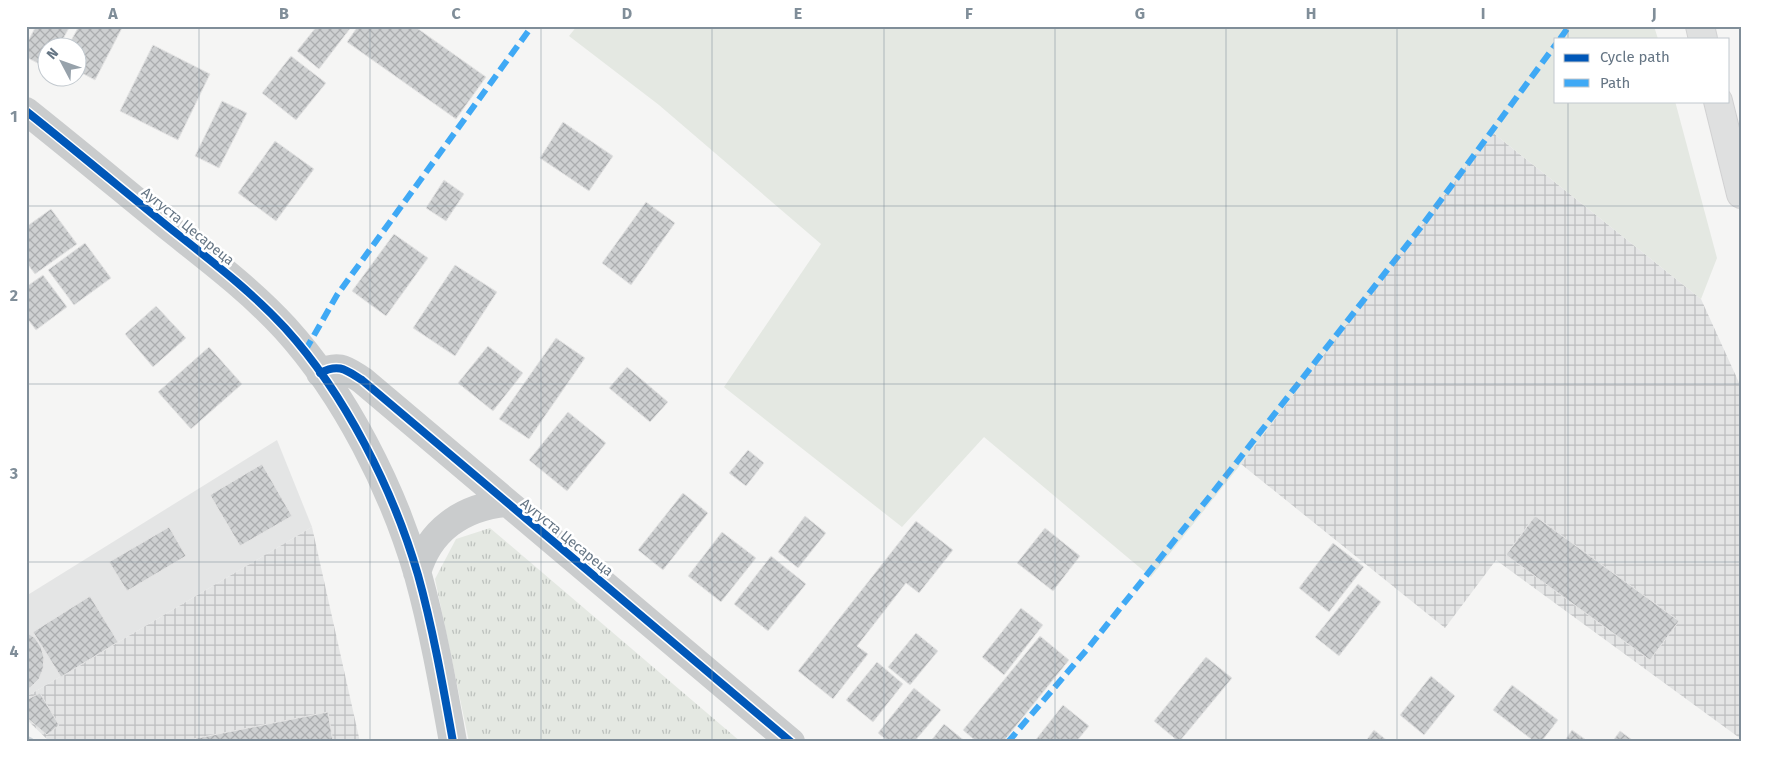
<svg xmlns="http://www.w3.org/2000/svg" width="1767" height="768" viewBox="0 0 1767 768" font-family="'Fira Sans',sans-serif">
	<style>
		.built { fill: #e4e5e5 }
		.industrial { fill: url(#industrial-grid) }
		.grass { fill: url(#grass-tufts) }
		.garden { fill: #e4e8e2 }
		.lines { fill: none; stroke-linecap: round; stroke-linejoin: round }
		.stream { stroke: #ced5d9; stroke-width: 9 }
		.building { fill: url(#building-cross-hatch); stroke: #e4e4e4 }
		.major-casing { stroke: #d1d1d2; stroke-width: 30 }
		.minor { stroke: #cacccd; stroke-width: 28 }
		.major { stroke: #dfe0e0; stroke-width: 28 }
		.quiet { stroke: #3fa9f5; stroke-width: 6; stroke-dasharray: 12 6; stroke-linecap: butt }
		.cycleway-casing { stroke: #fff; stroke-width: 11 }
		.cycleway { stroke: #0057b8; stroke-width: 8 }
		.grid { fill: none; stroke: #808e99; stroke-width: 1; stroke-opacity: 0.55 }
		.labels { text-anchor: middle; stroke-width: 5; stroke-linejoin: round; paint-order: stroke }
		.street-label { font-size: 14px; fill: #657584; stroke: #fff }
		.neatline { fill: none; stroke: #808e99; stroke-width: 2 }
		.grid-label { font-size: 16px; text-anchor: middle; font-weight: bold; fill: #808e99 }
	</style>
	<defs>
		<pattern id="industrial-grid" width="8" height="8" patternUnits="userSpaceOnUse" patternTransform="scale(1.25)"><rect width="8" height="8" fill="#e4e5e5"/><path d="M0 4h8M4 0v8" fill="none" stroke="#bcbebf"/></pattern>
		<pattern id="grass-tufts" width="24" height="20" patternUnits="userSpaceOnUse" patternTransform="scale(1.25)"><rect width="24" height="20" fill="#e4e8e2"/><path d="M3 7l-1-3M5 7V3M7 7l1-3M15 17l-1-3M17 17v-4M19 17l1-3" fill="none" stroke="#bcc1bd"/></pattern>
		<pattern id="building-cross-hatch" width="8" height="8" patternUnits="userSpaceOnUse" patternTransform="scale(1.25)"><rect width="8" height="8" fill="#ced0d1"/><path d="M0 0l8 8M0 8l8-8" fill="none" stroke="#abadaf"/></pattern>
	</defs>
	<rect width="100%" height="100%" fill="#f5f5f4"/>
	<path class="built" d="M277 440 312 527 26 697V596Z"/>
	<path class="industrial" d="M1492 132 1701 299 1741 387V739L1496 560 1445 628 1241 464Z
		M312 527 360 742H50L26 719V697Z"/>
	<path class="grass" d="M490 528 741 742H469L435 579 456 539Z"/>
	<path class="garden" d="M577 26H1654L1658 39H1556V101H1675L1717 258 1701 299 1492 132 1241 464 1151 577 984 437 902 527 724 387 821 244 659 105 569 36Z"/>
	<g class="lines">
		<path class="stream" d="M26 740 30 742"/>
	</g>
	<path class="building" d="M36 26H70L58 48H48L47 68 26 57V45Z
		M79 26H123L95 80 78 71V48H67Z
		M317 26H352L319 69 297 51Z
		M358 26H414L486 77 456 119 347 42Z
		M153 45 210 74 178 140 120 111Z
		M291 56 326 83 296 120 262 93Z
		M222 101 247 113 219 168 195 156Z
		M563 122 613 156 589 191 540 158Z
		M275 141 314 169 276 221 238 193Z
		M444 180 464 194 446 221 426 208Z
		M646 202 675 223 631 285 602 263Z
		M51 209 77 244 35 274 26 262V227Z
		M394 234 428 258 386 316 352 291Z
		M85 243 111 278 74 305 48 270Z
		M455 265 497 292 455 356 413 328Z
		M43 275 67 307 36 330 26 317V287Z
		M156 306 186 338 153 367 125 334Z
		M556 338 585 358 529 439 499 419Z
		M488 346 523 373 493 411 458 383Z
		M209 347 242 384 191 429 158 392Z
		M627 367 668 402 650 422 609 388Z
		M568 412 606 443 567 491 529 460Z
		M748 450 764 463 746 486 729 473Z
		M262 464 292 516 240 546 210 495Z
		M683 493 708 513 663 570 638 550Z
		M805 516 826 533 798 568 778 552Z
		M1535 516 1679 621 1650 660 1506 555Z
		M916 521 953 550 919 593 906 583 857 646 868 654 833 699 798 671Z
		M169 527 186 556 127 591 109 562Z
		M1045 528 1080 556 1053 591 1017 563Z
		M722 532 756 558 721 602 688 576Z
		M1333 543 1364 567 1329 612 1299 588Z
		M771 556 806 584 768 631 734 604Z
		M1358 584 1381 602 1339 656 1315 637Z
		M90 596 118 642 61 677 33 632Z
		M1021 608 1043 625 1004 675 982 657Z
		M26 632 35 638 41 647 44 658 43 669 39 679 31 687 26 690Z
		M916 633 938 651 910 685 888 667Z
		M1040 636 1069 660 1003 742H977L963 730Z
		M1206 657 1232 678 1179 742 1154 721Z
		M877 662 903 684 873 722 846 700Z
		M1431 676 1455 696 1424 735 1400 715Z
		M1512 685 1558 720 1541 742H1535L1493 710Z
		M914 688 941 710 914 742H889L878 733Z
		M40 693 59 725 47 735 26 717V700Z
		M1063 705 1089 726 1076 742H1034Z
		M328 712 333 742H183V741Z
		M944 724 966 742H930Z
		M1374 730 1389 742H1365Z
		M1572 730 1589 742H1564Z
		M1620 731 1635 742H1612Z"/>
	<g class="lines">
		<g class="major-casing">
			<path id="major" d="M1700 26 1703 39
				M1718 101 1741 194"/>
		</g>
		<path class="minor" d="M26 111C75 150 123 190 171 229 210 260 251 291 285 328 345 394 393 489 418 575 433 629 443 686 453 742
			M320 373C339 363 346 370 362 380L791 742
			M417 573C429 530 463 507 506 503"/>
		<use href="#major" class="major"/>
		<path class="quiet" d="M1560 39 1569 26
			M305 351 337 295 532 26
			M1008 742 1089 647 1218 486 1421 227 1556 44"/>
		<g class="cycleway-casing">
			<path id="cycleway" d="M26 111C75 150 123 190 171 229 210 260 251 291 285 328 345 394 393 489 418 575 433 629 443 686 453 742
				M320 373C339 363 346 370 362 380L791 742"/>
		</g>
		<use href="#cycleway" class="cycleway"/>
	</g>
	<path class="grid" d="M199 26V742M370 26V742M541 26V742M712 26V742M884 26V742M1055 26V742M1226 26V742M1397 26V742M1568 26V39M1568 101V742M26 206H1741M26 384H1741M26 562H1741"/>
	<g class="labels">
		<g class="street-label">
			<text transform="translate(188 226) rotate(39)" y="5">Аугуста Цесареца</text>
			<text transform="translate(567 537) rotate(39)" y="5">Аугуста Цесареца</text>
		</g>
	</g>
	<rect width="1767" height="768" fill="none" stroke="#ffffff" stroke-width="55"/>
	<rect x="1554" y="38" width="175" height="65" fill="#ffffff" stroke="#c1c8ce"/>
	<rect x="1564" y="54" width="25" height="8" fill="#0057b8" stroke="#c1c8ce"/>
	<text x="1600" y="62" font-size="15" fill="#657584">Cycle path</text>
	<rect x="1564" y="79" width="25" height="8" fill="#3fa9f5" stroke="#c1c8ce"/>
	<text x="1600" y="88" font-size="15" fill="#657584">Path</text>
	<g transform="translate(62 62) rotate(311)"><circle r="24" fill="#ffffff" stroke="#c1c8ce"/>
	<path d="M0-4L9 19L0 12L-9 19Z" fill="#97a2ab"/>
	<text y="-8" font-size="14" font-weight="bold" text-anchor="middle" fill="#657584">N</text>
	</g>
	<rect x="28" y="28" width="1712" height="712" class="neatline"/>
	<g class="grid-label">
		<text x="113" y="19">A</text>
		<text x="284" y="19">B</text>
		<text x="456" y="19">C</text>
		<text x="627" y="19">D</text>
		<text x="798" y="19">E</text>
		<text x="969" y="19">F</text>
		<text x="1140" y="19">G</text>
		<text x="1311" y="19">H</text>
		<text x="1483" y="19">I</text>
		<text x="1654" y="19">J</text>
		<text x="14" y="122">1</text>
		<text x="14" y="301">2</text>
		<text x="14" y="479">3</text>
		<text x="14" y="657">4</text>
	</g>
</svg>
